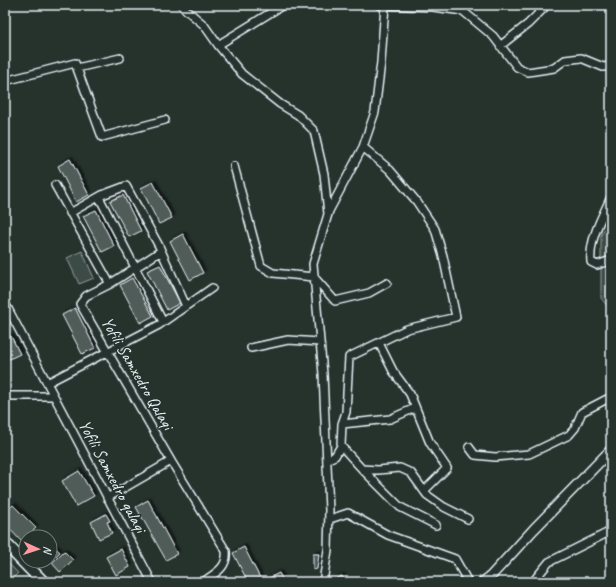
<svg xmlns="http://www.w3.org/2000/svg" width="616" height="587" viewBox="0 0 616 587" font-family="Caveat,sans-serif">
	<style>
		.green { fill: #3e4b47; stroke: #939ea0 }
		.building { fill: #505c59; stroke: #e8f1f8; filter: url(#shadow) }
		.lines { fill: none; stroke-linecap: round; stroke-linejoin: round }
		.minor-casing { stroke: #e8f1f8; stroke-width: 10 }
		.major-casing { stroke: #e8f1f8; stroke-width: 12 }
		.highway-casing { stroke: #e8f1f8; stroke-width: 14 }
		.minor { stroke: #26332d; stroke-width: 7 }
		.major { stroke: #26332d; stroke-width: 9 }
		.highway { stroke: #26332d; stroke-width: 11 }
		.labels { text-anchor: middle; stroke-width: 3; stroke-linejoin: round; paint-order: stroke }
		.street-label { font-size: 17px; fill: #e8f1f8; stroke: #26332d }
	</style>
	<defs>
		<filter id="shadow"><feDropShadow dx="2.5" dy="-2.5" stdDeviation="1" flood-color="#0009"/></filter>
	</defs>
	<rect width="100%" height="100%" fill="#26332d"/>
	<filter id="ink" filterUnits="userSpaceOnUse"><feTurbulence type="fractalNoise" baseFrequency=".025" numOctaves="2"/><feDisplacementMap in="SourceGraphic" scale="8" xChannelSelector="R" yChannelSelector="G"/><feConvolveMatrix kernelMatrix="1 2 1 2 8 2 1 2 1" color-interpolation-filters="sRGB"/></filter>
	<g filter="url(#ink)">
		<path class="green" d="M611 217V311L601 298V235Z
			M82 251 94 278 79 284 67 258Z
			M7 562 18 573 9 582H5V565Z"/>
		<path class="building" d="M70 159 89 195 76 202 58 166Z
			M153 182 172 218 159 224 141 188Z
			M123 195 141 231 129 237 110 201Z
			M96 210 114 246 102 252 83 216Z
			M183 234 203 273 190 280 170 241Z
			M160 265 180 303 167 310 147 271Z
			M132 278 153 316 140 323 120 285Z
			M75 308 95 348 82 354 62 315Z
			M11 336 20 354 5 361V338Z
			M79 471 94 496 76 506 62 481Z
			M148 500 177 554 166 560 136 507Z
			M13 505 36 528 22 542 5 524V513Z
			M106 514 110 521 107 522 112 533 99 539 91 522Z
			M50 543 60 552 50 562 49 561Z
			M244 547 260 578 253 582H248L233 553Z
			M121 549 130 567 116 575 106 557Z
			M64 551 73 560 60 572 52 563Z
			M313 554H319L317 569 313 570Z
			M279 573 284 582H269L267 579Z
			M342 576 345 582H334L333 580Z"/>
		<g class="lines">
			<g class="minor-casing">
				<path id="minor" d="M182 5 184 8 204 25 218 45 242 74 280 104 298 115 314 131 324 174 328 214
					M379 5 433 7 463 11 493 36 517 67 528 72 554 68 565 60 581 58 603 67 611 66
					M218 45 283 5
					M500 46 528 24 544 8V5
					M77 68 120 58
					M5 81 75 63 102 137 165 120
					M234 166 261 266 273 273 314 277 335 301 369 293 387 283
					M55 185 110 284
					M99 197 163 322
					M611 197C602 217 589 239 591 262L597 265 611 260
					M70 213 102 195 126 186 159 246 186 306
					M161 251 110 284 86 296 80 304 171 461 226 551C228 568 215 573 203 582
					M5 303 152 582
					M379 343 393 371 410 394 430 443 447 468 424 491
					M251 348 288 340 320 342
					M47 383 159 325 212 288
					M5 396H54
					M342 424 390 419 415 408
					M341 446 362 469 378 470 400 468 411 473 427 495 444 507 468 519
					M469 447 475 455 495 457 529 454 569 435 575 428 582 412 607 399H611
					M328 459 335 456 341 446 342 424 346 412 349 357 407 329 456 317 443 256 435 229 417 202 390 170 363 147
					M362 469 400 507 436 525
					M107 498 171 461
					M330 519 348 513 388 535 455 559 468 582
					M323 582 328 550 329 510 323 374 313 264 329 211 363 147 375 112 381 62 385 5
					M534 582 536 578 549 562 611 531"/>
			</g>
			<g class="major-casing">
				<path id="major" d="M483 582 490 577 534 529 611 450"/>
			</g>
			<g class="highway-casing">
				<path id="highway" d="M5 543 43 582"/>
			</g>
			<use href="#minor" class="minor"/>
			<use href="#major" class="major"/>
			<use href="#highway" class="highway"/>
		</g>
	</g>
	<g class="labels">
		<g class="street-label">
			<text transform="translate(138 373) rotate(60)" y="6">Yofili Samxedro Qalaqi</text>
			<text transform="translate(113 476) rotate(62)" y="6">Yofili Samxedro qalaqi</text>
		</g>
	</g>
	<rect width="616" height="587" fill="none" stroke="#26332d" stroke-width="20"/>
	<rect x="10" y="10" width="596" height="567" fill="none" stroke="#e8f1f8" stroke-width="1.5" filter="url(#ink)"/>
	<g transform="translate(38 549) rotate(93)"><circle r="19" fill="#26332d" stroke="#747f7e"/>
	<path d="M0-3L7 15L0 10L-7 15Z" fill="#ff9aa2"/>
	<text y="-6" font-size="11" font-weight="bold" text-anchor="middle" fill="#e8f1f8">N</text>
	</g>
</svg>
